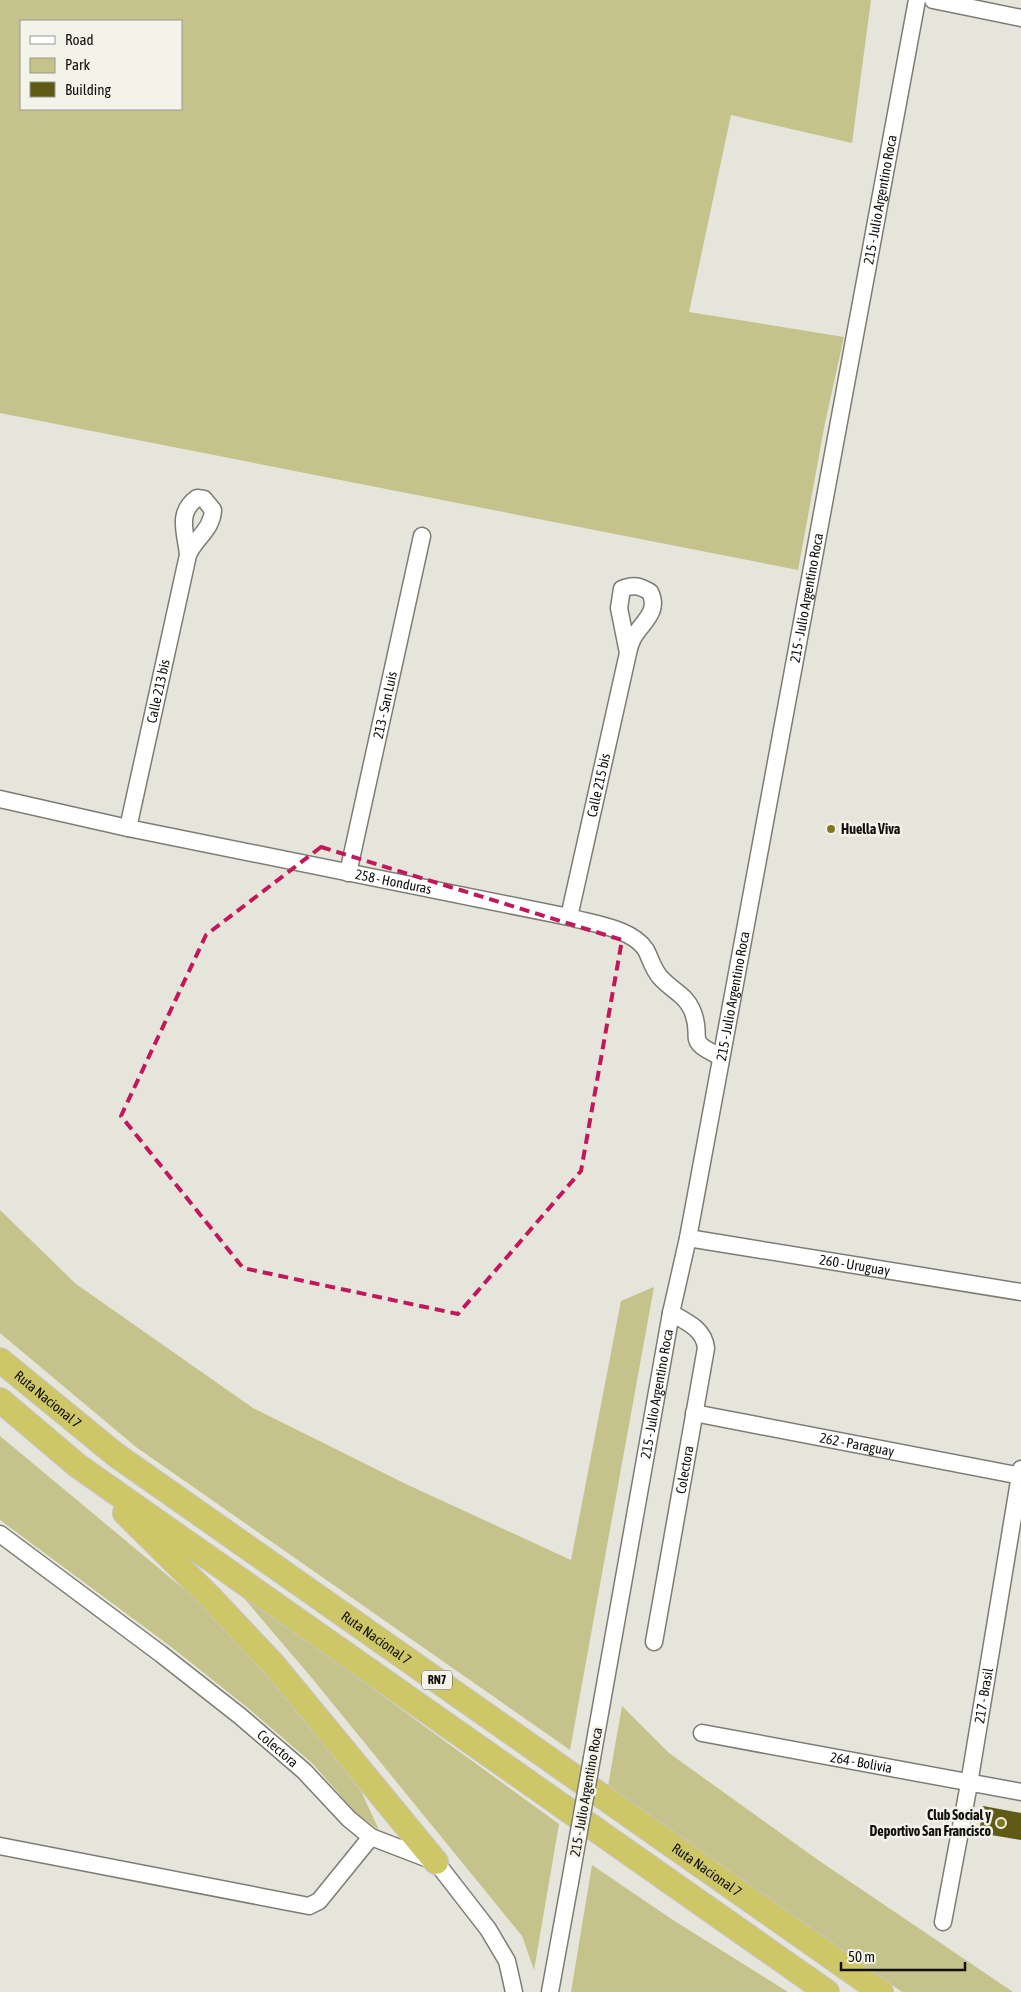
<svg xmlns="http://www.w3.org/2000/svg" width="1021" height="1992" viewBox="0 0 1021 1992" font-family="'Asap Condensed',sans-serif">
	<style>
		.green { fill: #c5c28c; fill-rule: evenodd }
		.building { fill: #5f5a16 }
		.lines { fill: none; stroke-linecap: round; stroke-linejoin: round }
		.minor-casing { stroke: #7d7c73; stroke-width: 19 }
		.highway-casing { stroke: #c6c5c5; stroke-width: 26 }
		.minor { stroke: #fff; stroke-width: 16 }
		.highway { stroke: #cec767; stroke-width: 24 }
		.minor-bridge-casing { stroke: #7d7c73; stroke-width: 19; stroke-linecap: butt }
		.minor-bridge { stroke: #fff; stroke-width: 16 }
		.marked { fill: none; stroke: #c2185b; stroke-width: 4; stroke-dasharray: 10 6; stroke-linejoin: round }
		.poi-dot { fill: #7f781d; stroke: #f3f3e9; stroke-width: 2 }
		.labels { text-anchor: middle; stroke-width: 5; stroke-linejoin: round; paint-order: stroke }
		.shield { fill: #f3f3e9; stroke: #54534e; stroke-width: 1 }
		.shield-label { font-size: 12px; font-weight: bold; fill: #100f0c }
		.street-label { font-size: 14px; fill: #100f0c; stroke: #f3f3e9 }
		.poi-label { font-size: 14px; font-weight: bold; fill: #100f0c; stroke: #f3f3e9; text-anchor: start }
	</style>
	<rect width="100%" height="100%" fill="#e6e5db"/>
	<path class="green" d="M0 0H871L852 143 731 115 689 312 844 337 825 423 798 570 0 413ZM21 21H181V109H21Z
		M0 1210 76 1284 253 1408 408 1485 571 1560 621 1301 654 1287 570 1750 136 1447 0 1333Z
		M0 1436 209 1610 292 1705 361 1791 379 1830 357 1814 312 1763 248 1708 170 1646 0 1520Z
		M237 1590 559 1824 534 1970 522 1936 311 1677Z
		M622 1706 669 1753 818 1860 1013 1992H902L608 1786Z
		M592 1865 673 1920 788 1992H571Z"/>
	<path class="building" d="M983 1806 1021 1813V1840L979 1833Z"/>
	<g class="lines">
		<g class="minor-casing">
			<g id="minor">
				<path d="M933 0 1021 18"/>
				<path id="s1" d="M0 799 128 828 569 917C593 924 632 928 646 950 651 960 653 969 660 977 671 990 685 994 692 1010 705 1040 682 1039 721 1057"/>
				<path id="s2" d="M128 828 188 555C195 538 212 530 213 510L204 499 197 498C176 513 186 533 188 555"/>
				<path id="s3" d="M348 873 422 536"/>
				<path id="s4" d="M569 917 628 653C629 648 631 642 633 638 642 622 660 612 650 592 640 586 633 584 622 589L619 608 628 653"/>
				<path id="s5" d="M688 1238 1021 1292"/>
				<path id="s6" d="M694 1413 1021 1476"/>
				<path id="s7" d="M0 1534 161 1654 240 1716 304 1771 349 1819 371 1837 436 1862 488 1929 507 1961 514 1992"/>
				<path id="s8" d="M654 1642 706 1348C704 1329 687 1322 671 1313"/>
				<path id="s9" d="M702 1733 1021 1792"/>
				<path id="s10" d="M592 1758 671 1313 688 1238 917 0"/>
				<path d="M0 1846 309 1906 319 1901 371 1837"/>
				<path id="s11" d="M943 1922 969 1784 1021 1469"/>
				<path d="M550 1992 570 1882"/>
			</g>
		</g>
		<g class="highway-casing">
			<g id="highway">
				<path id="s12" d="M0 1360 116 1455 881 1992"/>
				<path d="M0 1400 78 1466 827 1992"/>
				<path d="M125 1513 210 1597 274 1665 436 1862"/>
			</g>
		</g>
		<use href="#minor" class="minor"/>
		<use href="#highway" class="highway"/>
		<g class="minor-bridge-casing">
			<path id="minor-bridge" d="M570 1882 592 1758"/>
		</g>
		<use href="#minor-bridge" class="minor-bridge"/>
	</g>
	<path class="marked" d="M321 847 622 940 581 1171 458 1314 243 1268 121 1116 206 935Z"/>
	<g class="poi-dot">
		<circle cx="831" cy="829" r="5"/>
		<circle cx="1001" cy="1823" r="5"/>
	</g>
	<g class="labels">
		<rect class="shield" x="422" y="1670.5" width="30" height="19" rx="4"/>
		<g class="shield-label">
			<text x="437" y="1684">RN7</text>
		</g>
		<g class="street-label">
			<text dy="5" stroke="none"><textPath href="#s10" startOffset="1585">215 - Julio Argentino Roca</textPath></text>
			<text dy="5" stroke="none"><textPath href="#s10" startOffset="1180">215 - Julio Argentino Roca</textPath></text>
			<text dy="5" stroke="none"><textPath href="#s2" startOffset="140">Calle 213 bis</textPath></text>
			<text dy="5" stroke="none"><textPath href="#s3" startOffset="172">213 - San Luis</textPath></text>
			<text dy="5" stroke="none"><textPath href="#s4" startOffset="135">Calle 215 bis</textPath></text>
			<text dy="5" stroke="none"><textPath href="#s1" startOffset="402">258 - Honduras</textPath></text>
			<text dy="5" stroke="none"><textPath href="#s10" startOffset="775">215 - Julio Argentino Roca</textPath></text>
			<text dy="5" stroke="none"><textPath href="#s5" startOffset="169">260 - Uruguay</textPath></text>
			<text dy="5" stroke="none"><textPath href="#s10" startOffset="370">215 - Julio Argentino Roca</textPath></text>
			<text dy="5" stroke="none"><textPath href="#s12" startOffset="62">Ruta Nacional 7</textPath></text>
			<text dy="5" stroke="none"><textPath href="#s6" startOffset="166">262 - Paraguay</textPath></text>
			<text dy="5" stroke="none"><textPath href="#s8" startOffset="175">Colectora</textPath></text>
			<text dy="5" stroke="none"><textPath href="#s12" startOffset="468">Ruta Nacional 7</textPath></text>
			<text dy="5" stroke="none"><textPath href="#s11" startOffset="230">217 - Brasil</textPath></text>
			<text dy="5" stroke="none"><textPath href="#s7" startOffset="351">Colectora</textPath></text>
			<text dy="5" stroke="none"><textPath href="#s9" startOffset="162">264 - Bolivia</textPath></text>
			<text transform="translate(586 1792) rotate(-80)" y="5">215 - Julio Argentino Roca</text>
			<text dy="5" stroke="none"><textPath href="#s12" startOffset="872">Ruta Nacional 7</textPath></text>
		</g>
		<g class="poi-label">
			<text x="841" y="834">Huella Viva</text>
			<text x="991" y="1820" text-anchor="end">Club Social y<tspan x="991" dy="16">Deportivo San Francisco</tspan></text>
		</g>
	</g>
	<rect x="20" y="20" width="162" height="90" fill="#f3f3e9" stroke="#989891"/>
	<rect x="30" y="36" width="25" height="8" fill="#ffffff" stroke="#989891"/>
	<text x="65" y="45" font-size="15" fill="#100f0c">Road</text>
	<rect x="30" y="58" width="25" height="15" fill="#c5c28c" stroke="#989891"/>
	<text x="65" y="70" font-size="15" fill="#100f0c">Park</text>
	<rect x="30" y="82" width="25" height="15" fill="#5f5a16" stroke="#989891"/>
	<text x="65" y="95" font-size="15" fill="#100f0c">Building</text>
	<path d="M841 1962v8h124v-8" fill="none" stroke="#100f0c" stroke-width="2.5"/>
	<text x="848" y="1962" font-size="15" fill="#100f0c" stroke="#f3f3e9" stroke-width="4" paint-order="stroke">50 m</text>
</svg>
